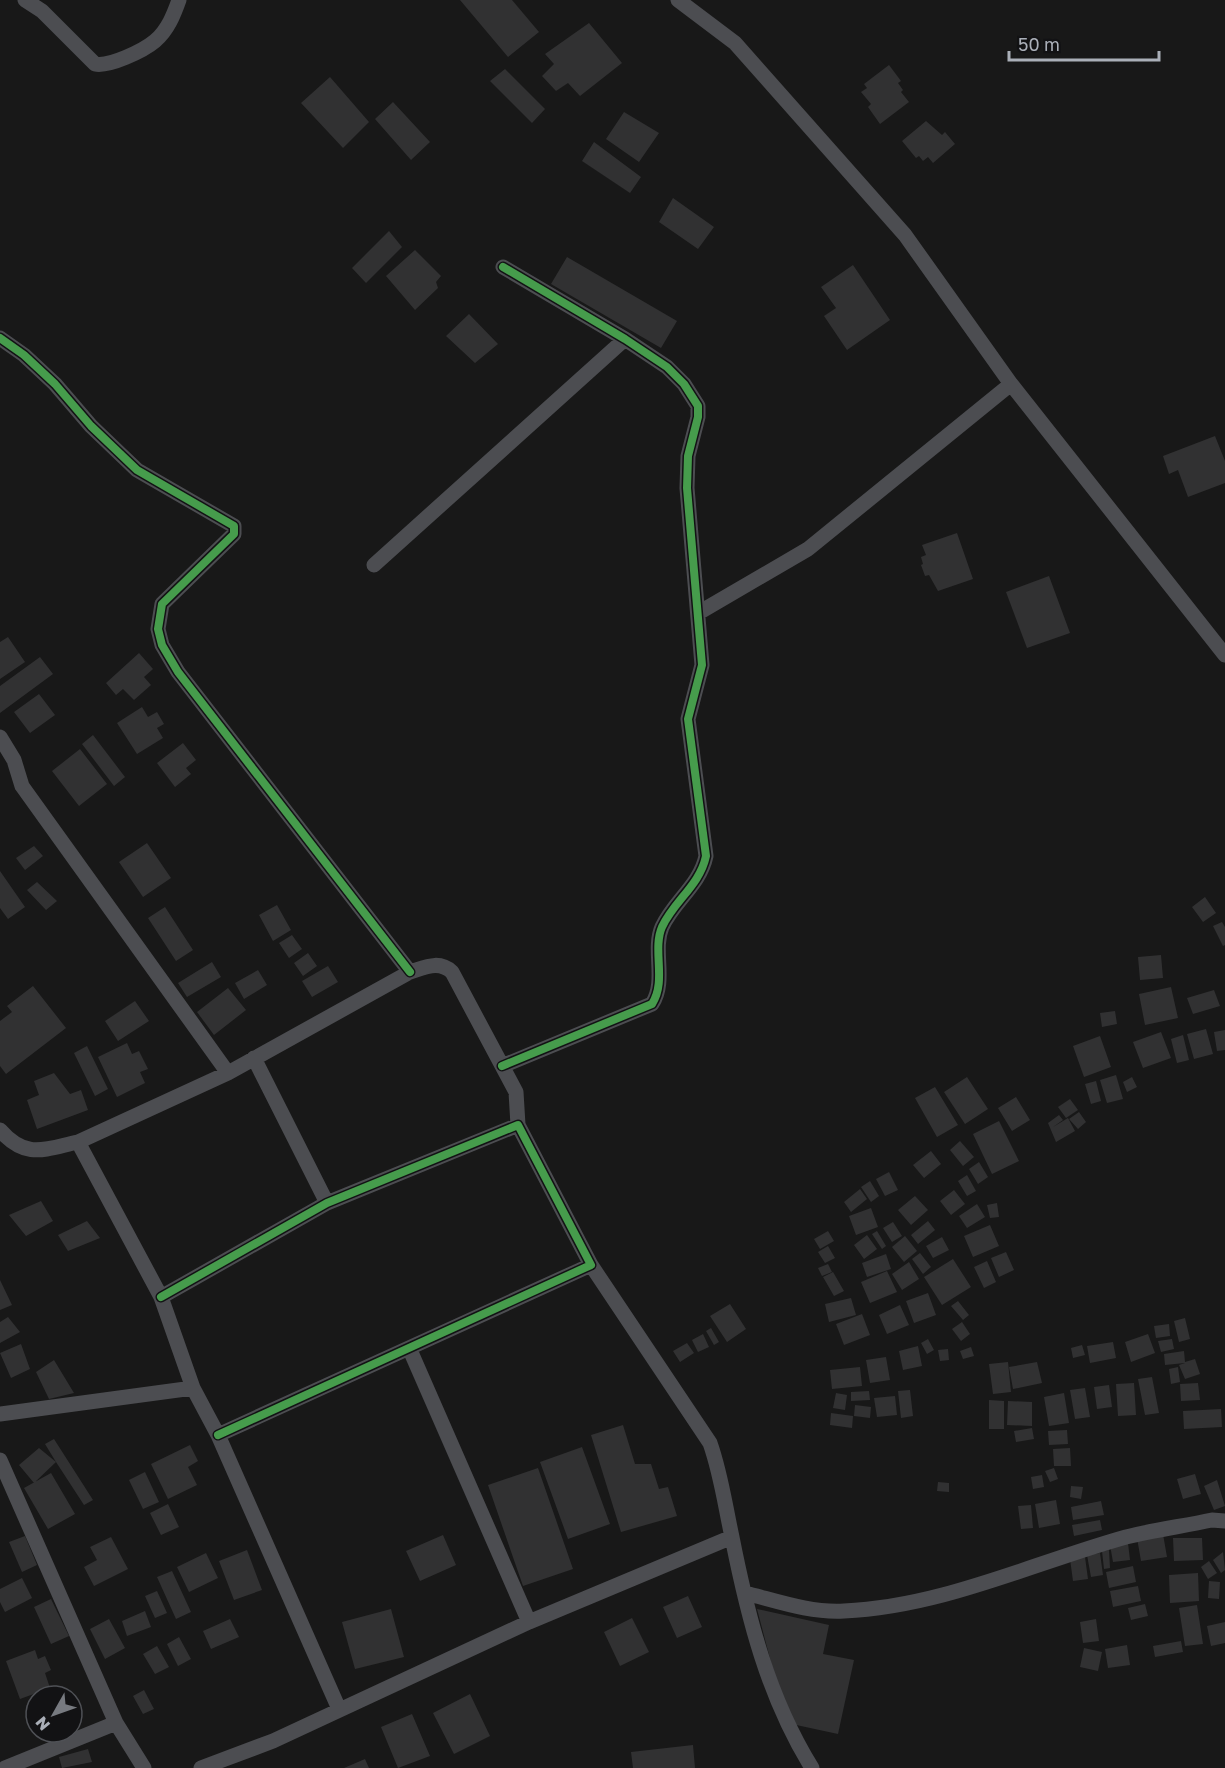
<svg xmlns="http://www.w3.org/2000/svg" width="1225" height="1768" viewBox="0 0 1225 1768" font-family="'Golos Text',sans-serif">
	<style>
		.building { fill: #313132 }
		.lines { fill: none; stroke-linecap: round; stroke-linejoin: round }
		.minor { stroke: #4c4d51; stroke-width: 15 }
		.cycleway-casing { stroke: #121214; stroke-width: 11 }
		.cycleway { stroke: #469c4c; stroke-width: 8 }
	</style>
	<rect width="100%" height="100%" fill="#181818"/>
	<path class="building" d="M460 0H512L539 32 508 57Z
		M589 23 622 63 580 96 568 83 556 91 542 76 554 64 545 54Z
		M889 65 901 81 898 83 903 90 901 92 909 102 880 124 868 107 871 104 861 92 867 88 864 84Z
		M505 69 545 109 532 123 490 81Z
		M330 77 369 122 343 148 301 103Z
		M393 102 430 142 411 160 375 119Z
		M624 112 659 133 639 162 606 139Z
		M926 121 942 135 945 132 955 144 933 163 928 157 923 161 919 156 916 158 902 141Z
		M594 142 641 177 630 193 582 161Z
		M673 198 714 227 698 249 659 222Z
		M389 231 402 247 366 283 352 268Z
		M415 250 441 276 436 282 438 288 415 310 386 276Z
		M567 257 677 321 661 348 551 284Z
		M853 265 890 320 847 350 824 316 836 308 821 287Z
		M469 314 498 344 475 363 446 336Z
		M1215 436 1225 461V483L1188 497 1178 470 1169 474 1163 456Z
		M957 533 973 579 938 591 929 575 925 576 921 565 923 564 921 557 926 555 922 545Z
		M1049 576 1070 633 1027 648 1006 592Z
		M8 637 25 662 0 679V642Z
		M139 653 153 669 144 677 151 685 134 700 123 689 116 695 106 683Z
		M40 657 53 674 0 713V686Z
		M39 694 55 715 30 733 14 712Z
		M142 707 148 717 157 712 164 724 157 728 163 738 137 754 117 723Z
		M93 735 125 777 114 786 82 744Z
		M183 743 196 760 186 768 191 774 175 787 157 763Z
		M80 749 107 784 79 806 52 771Z
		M147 843 171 878 143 897 119 862Z
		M34 846 43 856 25 870 16 858Z
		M0 871 25 907 8 919 0 908Z
		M37 882 57 901 46 910 27 890Z
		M1205 897 1216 913 1203 922 1192 907Z
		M277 905 291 930 273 941 259 915Z
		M165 907 193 950 176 961 148 918Z
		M1222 922 1225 927V945L1223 946 1213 926Z
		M292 935 302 949 289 958 279 943Z
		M308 953 317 966 303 976 294 963Z
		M1161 955 1163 978 1140 980 1138 957Z
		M212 962 221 977 187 997 178 983Z
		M328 966 338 982 312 997 302 981Z
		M258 970 267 985 244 999 235 983Z
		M33 986 66 1028 6 1074 0 1066V1021L12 1012 7 1006Z
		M1171 987 1178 1018 1145 1025 1139 994Z
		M228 988 246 1010 214 1035 197 1012Z
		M1214 990 1220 1006 1193 1014 1187 998Z
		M135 1001 149 1021 118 1041 105 1021Z
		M1115 1011 1117 1024 1102 1027 1100 1013Z
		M1206 1029 1213 1054 1194 1059 1187 1034Z
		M1225 1030V1050L1217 1051 1214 1032Z
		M1161 1032 1171 1058 1143 1068 1133 1042Z
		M1183 1035 1189 1060 1177 1063 1171 1039Z
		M1100 1036 1111 1067 1084 1077 1073 1046Z
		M127 1043 132 1054 139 1051 148 1069 140 1072 145 1083 117 1097 98 1057Z
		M87 1046 108 1089 95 1096 74 1053Z
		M54 1073 70 1094 81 1090 88 1110 37 1129 27 1100 39 1095 34 1081Z
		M1116 1075 1123 1099 1107 1103 1100 1080Z
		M967 1077 988 1109 965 1124 944 1092Z
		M1132 1077 1137 1087 1127 1092 1123 1082Z
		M1096 1081 1101 1101 1091 1104 1085 1084Z
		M935 1087 958 1125 937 1137 915 1098Z
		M1016 1097 1030 1120 1012 1131 998 1108Z
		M1070 1099 1078 1110 1066 1118 1058 1107Z
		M1079 1112 1086 1122 1078 1129 1069 1119Z
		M1059 1115 1063 1120 1053 1127 1068 1118 1075 1131 1056 1142 1048 1123Z
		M999 1121 1019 1161 992 1174 973 1134Z
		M960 1141 974 1157 963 1166 950 1150Z
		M931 1151 941 1164 924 1178 913 1165Z
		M979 1162 988 1177 978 1184 969 1169Z
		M889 1172 898 1190 885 1196 876 1179Z
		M967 1175 976 1191 967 1196 958 1181Z
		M870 1181 879 1196 871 1202 861 1187Z
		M860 1189 867 1199 851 1212 844 1202Z
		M954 1190 965 1204 951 1215 940 1201Z
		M915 1196 928 1210 911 1225 898 1210Z
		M41 1201 53 1221 26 1236 9 1215Z
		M997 1203 999 1217 990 1218 987 1205Z
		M977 1204 985 1217 967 1228 959 1216Z
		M871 1208 878 1227 856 1235 849 1216Z
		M87 1221 100 1238 68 1251 58 1235Z
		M928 1221 935 1230 918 1244 911 1235Z
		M893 1222 902 1236 892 1242 883 1228Z
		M990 1225 999 1246 973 1257 964 1236Z
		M828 1231 834 1241 820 1249 814 1239Z
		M877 1231 886 1246 882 1249 872 1234Z
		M867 1235 877 1249 864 1259 854 1245Z
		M905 1236 917 1251 904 1262 892 1247Z
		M942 1237 949 1250 933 1258 926 1246Z
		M828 1246 835 1258 825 1263 818 1252Z
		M1006 1252 1014 1270 999 1277 991 1258Z
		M920 1253 931 1267 923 1274 912 1259Z
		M886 1254 891 1269 867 1277 862 1263Z
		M953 1259 971 1287 942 1305 924 1277Z
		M987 1261 996 1282 984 1288 974 1267Z
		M909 1262 919 1279 902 1290 892 1274Z
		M828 1264 832 1272 822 1276 818 1268Z
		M887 1271 897 1292 870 1303 861 1282Z
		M833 1272 844 1291 834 1296 823 1277Z
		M0 1280 12 1305 0 1310Z
		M928 1293 936 1315 914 1323 906 1301Z
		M851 1298 856 1315 829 1322 825 1304Z
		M958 1301 969 1315 963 1320 951 1306Z
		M730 1304 746 1329 727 1342 710 1316Z
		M900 1305 909 1325 887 1334 879 1315Z
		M862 1314 870 1335 844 1345 836 1324Z
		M8 1317 20 1332 0 1343V1322Z
		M1185 1318 1190 1339 1179 1342 1174 1321Z
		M962 1322 970 1334 961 1341 952 1329Z
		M1169 1324 1170 1336 1156 1338 1154 1326Z
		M711 1328 719 1342 714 1345 706 1331Z
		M703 1334 709 1347 698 1352 692 1340Z
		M1148 1334 1155 1353 1131 1362 1125 1342Z
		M928 1339 934 1350 927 1354 921 1343Z
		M1172 1339 1174 1349 1161 1352 1158 1341Z
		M1113 1342 1116 1358 1090 1363 1087 1346Z
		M687 1343 694 1353 680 1362 673 1351Z
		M21 1344 30 1369 11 1378 0 1353Z
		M1082 1345 1085 1355 1073 1358 1071 1348Z
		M918 1346 922 1366 903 1370 899 1351Z
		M971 1347 974 1356 963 1359 960 1351Z
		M948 1349 949 1360 940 1361 938 1350Z
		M1184 1351 1185 1362 1195 1359 1200 1374 1185 1379 1179 1365 1185 1363 1165 1365 1164 1354Z
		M886 1357 890 1380 870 1383 866 1360Z
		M54 1360 74 1393 49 1399 36 1372Z
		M1008 1362 1011 1392 993 1394 989 1364Z
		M1037 1362 1042 1383 1013 1389 1009 1367Z
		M860 1367 862 1386 832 1389 830 1370Z
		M1178 1367 1180 1382 1171 1384 1169 1369Z
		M1152 1377 1159 1413 1145 1415 1138 1379Z
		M1134 1383 1136 1415 1118 1416 1116 1384Z
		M1198 1383 1200 1400 1181 1401 1180 1384Z
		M1109 1385 1112 1407 1097 1409 1094 1387Z
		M1085 1388 1090 1417 1075 1419 1070 1390Z
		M910 1390 913 1416 901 1418 898 1391Z
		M869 1391 870 1400 851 1401V1392Z
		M836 1393 847 1395 845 1410 833 1408Z
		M1064 1393 1069 1423 1049 1426 1044 1397Z
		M895 1396 897 1415 877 1417 874 1398Z
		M989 1400 1004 1401V1429H989Z
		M1008 1401 1032 1402V1426L1007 1425Z
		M855 1405 871 1407 870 1418 854 1416Z
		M1221 1409 1222 1427 1184 1429 1183 1411Z
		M831 1413 853 1416 852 1428 830 1425Z
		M623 1425 635 1464H651L659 1489 668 1487 677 1516 621 1532 591 1435Z
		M1032 1428 1034 1439 1016 1442 1014 1431Z
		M1067 1430 1068 1444 1049 1445 1048 1431Z
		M54 1439 93 1500 84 1505 56 1462 34 1483 19 1465 39 1448 56 1462 45 1444Z
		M190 1445 198 1461 188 1467 197 1485 168 1499 151 1464Z
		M582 1447 610 1524 568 1539 540 1462Z
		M1070 1448 1071 1466H1054L1053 1449Z
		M538 1468 573 1569 523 1586 488 1485Z
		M1054 1468 1058 1479 1050 1482 1045 1471Z
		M145 1472 159 1502 143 1509 129 1480Z
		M51 1473 75 1514 48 1529 24 1488Z
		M1195 1474 1201 1494 1183 1499 1177 1479Z
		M1042 1475 1044 1487 1033 1489 1031 1477Z
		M1217 1480 1225 1506 1214 1510 1204 1486Z
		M938 1482 949 1483V1492L937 1491Z
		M1071 1486 1083 1487 1081 1499 1070 1497Z
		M1056 1500 1060 1524 1039 1528 1035 1504Z
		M1101 1501 1104 1515 1073 1520 1071 1507Z
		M168 1504 179 1527 161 1535 150 1513Z
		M1031 1505 1033 1528 1021 1529 1018 1506Z
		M1100 1520 1102 1530 1074 1536 1072 1525Z
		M1163 1534 1167 1557 1141 1561 1137 1538Z
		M443 1535 456 1565 420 1581 406 1551Z
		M25 1536 37 1565 22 1572 9 1542Z
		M111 1537 128 1569 94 1586 84 1567 97 1560 90 1547Z
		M1173 1538H1202L1203 1560 1174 1561Z
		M1128 1543 1130 1560 1113 1562 1110 1545Z
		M247 1550 262 1590 234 1600 219 1561Z
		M1109 1550 1110 1568 1104 1569 1102 1551Z
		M1223 1552 1225 1570 1221 1573 1213 1560Z
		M206 1553 218 1578 189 1592 177 1567Z
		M1100 1553 1103 1575 1091 1577 1087 1555Z
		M1085 1557 1088 1579 1073 1581 1070 1559Z
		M1209 1561 1217 1573 1208 1579 1201 1567Z
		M1133 1566 1136 1582 1109 1588 1106 1572Z
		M172 1571 191 1612 176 1619 157 1577Z
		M1198 1573 1199 1601 1170 1603 1169 1575Z
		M22 1578 32 1598 5 1612 0 1602V1589Z
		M1209 1581 1220 1582 1219 1599 1208 1598Z
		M1138 1586 1141 1601 1113 1607 1110 1591Z
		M157 1591 167 1613 155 1618 145 1596Z
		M688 1596 702 1627 677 1638 663 1607Z
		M51 1599 69 1636 51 1644 34 1607Z
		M1145 1604 1148 1616 1131 1620 1128 1608Z
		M1197 1605 1203 1644 1185 1646 1179 1608Z
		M391 1609 404 1657 355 1669 342 1622Z
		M757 1609 829 1625 823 1654 854 1660 838 1734 787 1723Z
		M145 1611 151 1627 127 1636 122 1621Z
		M632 1618 649 1652 620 1666 604 1632Z
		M109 1619 125 1648 105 1659 90 1629Z
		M230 1619 239 1637 211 1649 203 1631Z
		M1096 1619 1099 1641 1083 1643 1080 1622Z
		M1225 1622V1643L1211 1646 1207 1626Z
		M179 1637 191 1659 178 1666 167 1644Z
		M1181 1641 1183 1652 1155 1657 1153 1646Z
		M1127 1645 1130 1665 1108 1668 1105 1649Z
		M157 1646 169 1667 155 1674 143 1654Z
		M1084 1648 1102 1652 1098 1671 1080 1667Z
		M35 1650 38 1659 45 1656 51 1670 45 1673 50 1688 20 1699 6 1661Z
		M144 1690 154 1709 143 1714 133 1696Z
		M470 1694 490 1736 454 1754 433 1713Z
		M412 1714 430 1756 398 1768 381 1727Z
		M693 1745 695 1768H633L631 1752Z
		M88 1749 92 1762 62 1768 59 1757Z
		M365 1759 369 1768H344Z"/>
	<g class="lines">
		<path class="minor" d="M25 0 42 11 95 64C109 67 143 51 155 41 168 30 174 14 179 0
			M678 0 735 43 905 235 1011 384 1225 655
			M0 338 24 355 55 384 91 426 137 470 234 526V534L162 604 158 629 162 645 178 672 410 972
			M374 565 625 339
			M700 612 808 549 1011 384
			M0 737 14 760 22 786 228 1073
			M254 1058 327 1203
			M502 1066 652 1004C667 981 652 950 662 927 674 901 700 885 706 856L688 719 702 665 687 488 688 456 698 417V406L684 384 667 367 625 339 503 267
			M0 1130C26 1160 45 1149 78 1142L161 1297 193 1388 218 1435 339 1709
			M78 1142 228 1073 410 972C426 967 439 960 452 972L516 1092 518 1125
			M591 1265 710 1443C721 1474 725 1505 732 1537 748 1618 768 1697 812 1768
			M161 1297 327 1203 518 1125 591 1265 218 1435
			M410 1350 529 1622
			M0 1414 193 1388
			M0 1460 116 1723 144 1768
			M745 1593C777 1601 810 1613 844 1611 941 1607 1033 1563 1126 1537 1154 1530 1184 1526 1212 1520L1225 1521
			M5 1768 116 1723
			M201 1768 273 1741 529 1622 732 1537"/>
		<g class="cycleway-casing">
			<path id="cycleway" d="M0 338 24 355 55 384 91 426 137 470 234 526V534L162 604 158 629 162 645 178 672 410 972
				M502 1066 652 1004C667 981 652 950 662 927 674 901 700 885 706 856L688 719 702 665 687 488 688 456 698 417V406L684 384 667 367 625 339 503 267
				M161 1297 327 1203 518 1125 591 1265 218 1435"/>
		</g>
		<use href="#cycleway" class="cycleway"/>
	</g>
	<g transform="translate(54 1714) rotate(230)"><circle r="28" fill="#121214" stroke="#4f5156" stroke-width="1.5"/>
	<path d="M0-4.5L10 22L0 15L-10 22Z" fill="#777a80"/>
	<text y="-9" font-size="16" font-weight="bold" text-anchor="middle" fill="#aaafb8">N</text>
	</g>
	<path d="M1009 51v9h150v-9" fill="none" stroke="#aaafb8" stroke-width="3"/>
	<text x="1018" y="51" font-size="18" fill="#aaafb8" stroke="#121214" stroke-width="4.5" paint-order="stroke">50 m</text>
</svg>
